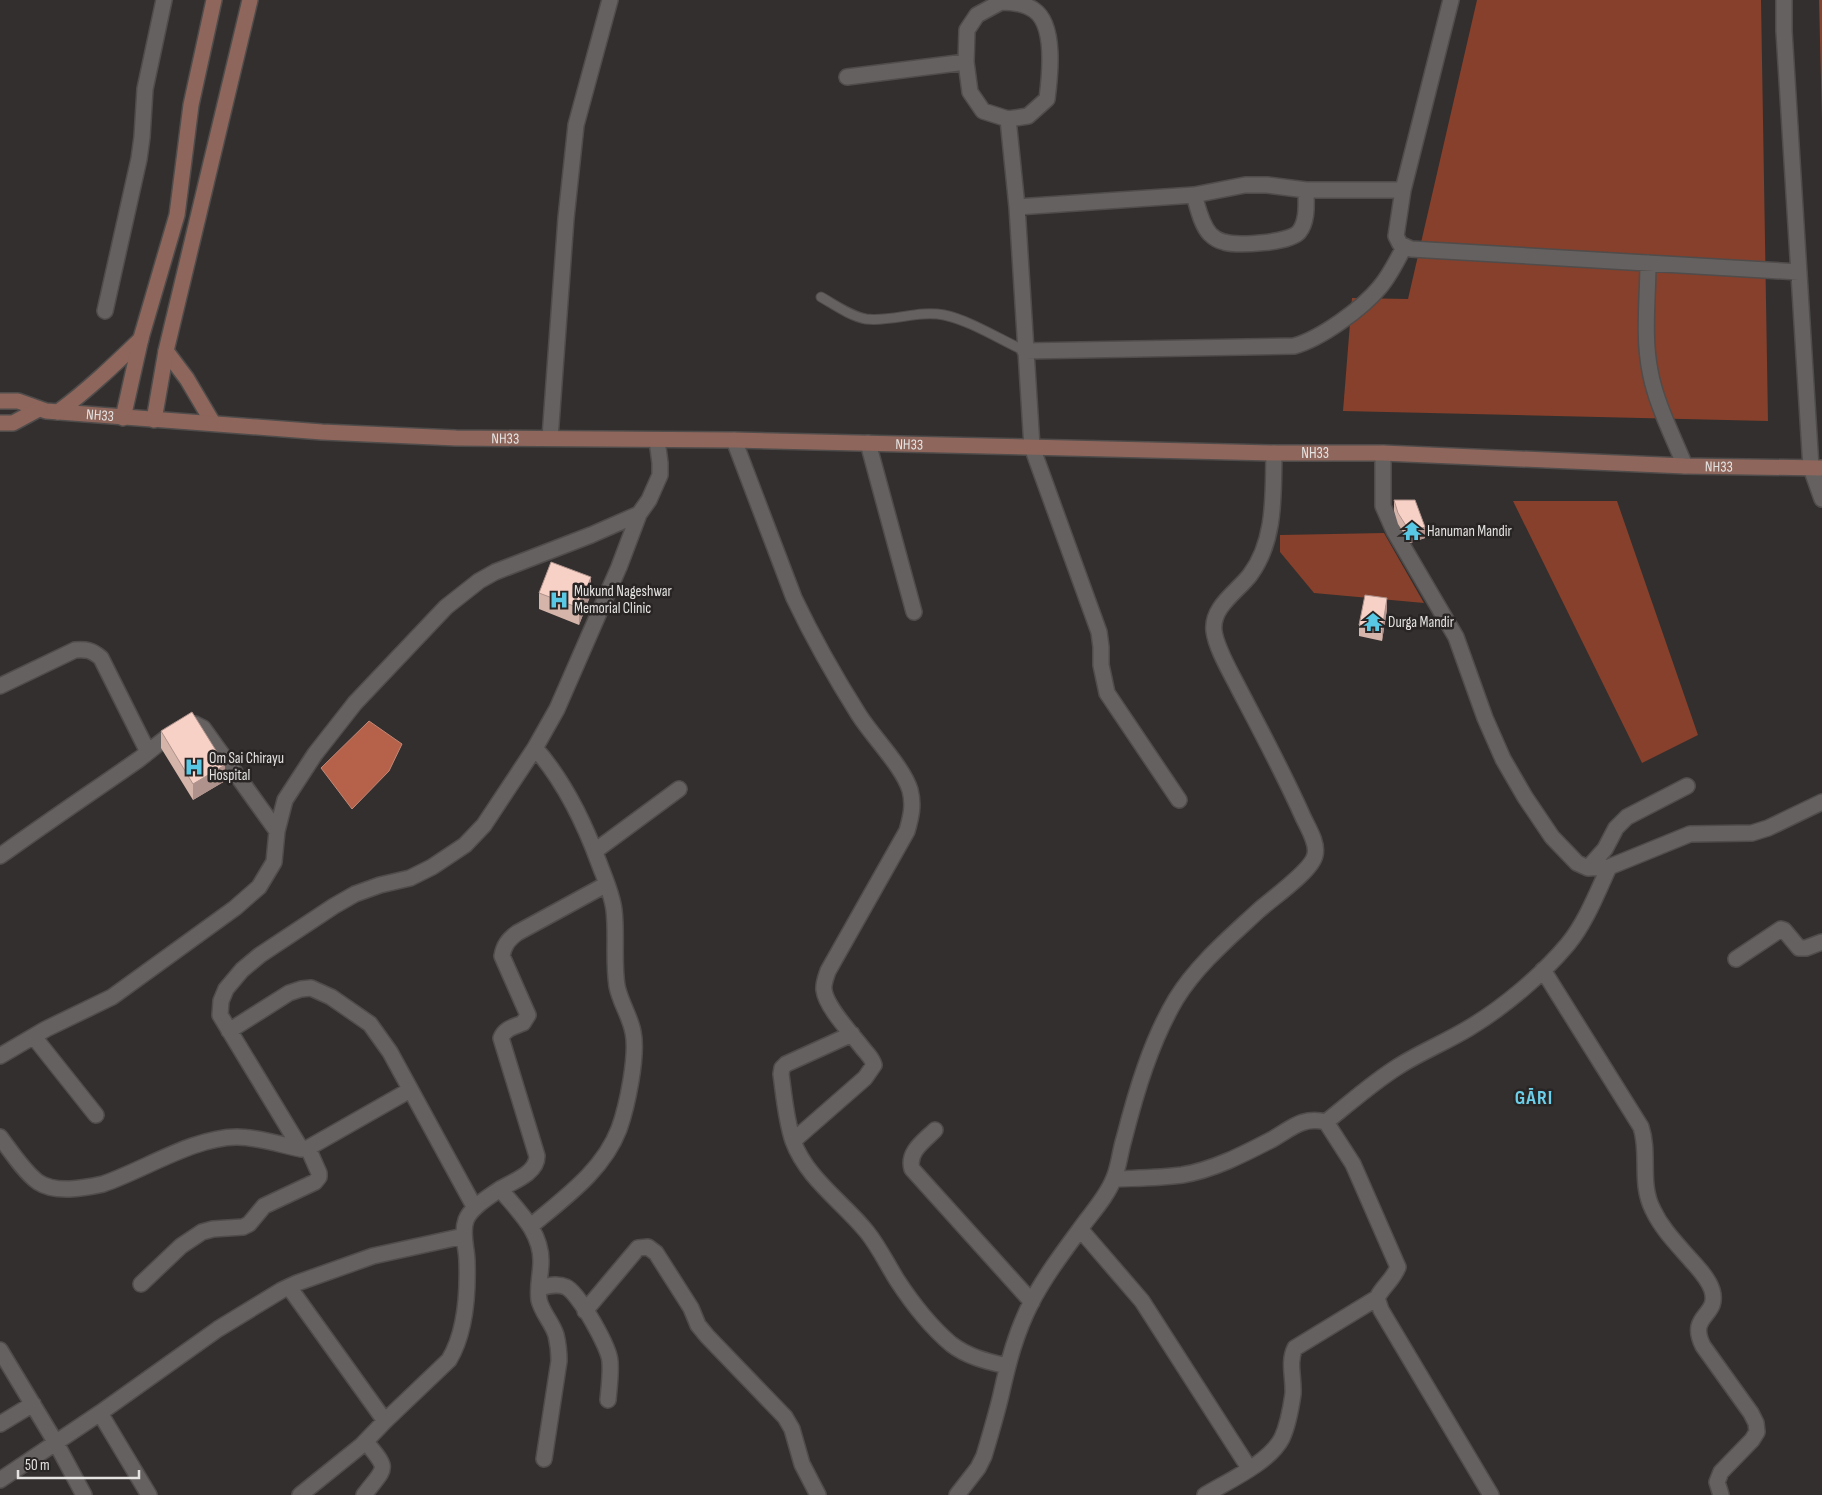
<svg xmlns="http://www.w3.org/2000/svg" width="1822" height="1495" viewBox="0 0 1822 1495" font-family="'Sofia Sans Condensed',sans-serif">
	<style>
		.green { fill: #86402b }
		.water { fill: #b66149; stroke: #c48877 }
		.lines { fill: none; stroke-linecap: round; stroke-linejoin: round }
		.service-casing { stroke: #4f4c4b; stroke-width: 11 }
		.minor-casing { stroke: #4f4c4b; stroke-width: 18 }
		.tertiary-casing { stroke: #4f4c4b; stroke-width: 18 }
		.secondary-casing { stroke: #4f4c4b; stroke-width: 18 }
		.service { stroke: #656160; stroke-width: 9 }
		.minor { stroke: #656160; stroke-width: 15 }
		.tertiary { stroke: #656160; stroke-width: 15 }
		.secondary { stroke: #8e665b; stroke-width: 15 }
		.wall { fill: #d5b4aa }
		.shaded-wall { fill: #ae928b }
		.building { fill: #f8d1c6; stroke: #ae928b }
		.labels { text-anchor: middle; stroke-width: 5; stroke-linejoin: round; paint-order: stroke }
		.street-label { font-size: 15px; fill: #e5e3e2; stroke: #282524 }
		.poi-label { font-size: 15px; fill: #e5e3e2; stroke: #282524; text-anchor: start }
		.district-label { font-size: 20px; font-weight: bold; letter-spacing: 1px; fill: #6cd0ea; stroke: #282524 }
	</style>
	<rect width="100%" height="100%" fill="#322f2e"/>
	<path class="green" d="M1477 0H1761L1768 421 1343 411 1352 298 1408 299Z
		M1819 0H1822V121Z
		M1513 501H1617L1698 735 1642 763Z
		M1384 533 1424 603 1314 593 1280 552V535Z"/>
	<path class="water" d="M369 721 402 744 389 771 352 809 321 768Z"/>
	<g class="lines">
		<g class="service-casing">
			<path id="service" d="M821 297C835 305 850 316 866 319 892 322 918 310 944 315 969 320 1001 340 1025 351"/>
		</g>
		<g class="minor-casing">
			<path id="minor" d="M1784 0V31L1811 468
				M1001 2C1012 2 1024 3 1034 10 1056 25 1050 76 1047 99L1028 116 1008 119 983 111 970 92 966 62 967 30 977 15Z
				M847 77 966 62
				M1008 119 1017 207 1194 195 1245 185H1267L1306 190C1306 203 1308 221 1299 232 1290 243 1238 246 1224 242 1219 241 1214 238 1210 234 1201 224 1198 208 1194 195
				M1306 190H1403L1451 0
				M1403 190 1396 236 1400 244 1411 249 1799 272
				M1017 207 1032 447 1099 632 1101 647V665L1107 693 1179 800
				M1648 263C1648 298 1643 336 1650 371 1656 404 1673 436 1685 466
				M105 311 139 159 142 137 145 89 164 0
				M1025 351 1294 346C1320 339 1362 309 1380 287 1390 275 1397 261 1404 247
				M550 438 566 218 576 125 610 0
				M734 440 794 598C813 638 835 677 859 715 873 737 903 767 910 790 914 805 911 817 907 831L828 971C826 977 823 984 824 990 826 1007 851 1033 861 1046 866 1053 872 1057 874 1065L865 1078 793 1141
				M868 443 914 612
				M1383 453V506L1394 531 1456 637 1485 718 1503 759 1525 797 1552 837 1577 863 1588 868 1609 867 1690 834 1752 833 1768 828 1822 802
				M0 686 75 650C86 649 92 650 101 658L148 752
				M595 851 679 789
				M0 856C46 823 92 792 138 760 156 747 173 728 195 724L203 728 277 831
				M1588 868 1605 849 1616 828 1627 817 1687 786
				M1736 959 1781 929 1784 930 1799 948H1806L1822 942
				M1543 970 1641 1127C1650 1154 1639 1183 1653 1210 1662 1229 1676 1243 1690 1259 1698 1268 1708 1278 1712 1290 1720 1317 1687 1314 1703 1346L1751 1413 1756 1423 1757 1432 1752 1440 1721 1472 1717 1482 1721 1495
				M229 1031 289 993 301 989 311 988 331 997 370 1024 390 1052 475 1208
				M852 1034 786 1064 782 1068 781 1074C784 1096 786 1120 793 1141 807 1179 843 1202 867 1232 879 1247 887 1264 897 1280 912 1303 931 1327 951 1344 968 1357 986 1361 1007 1366
				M34 1037 96 1115
				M0 1056 46 1029 112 997 235 908 259 887 274 862 277 831 285 800 315 754 355 703 446 607 479 581 495 572 591 535 639 514 649 500 660 475V463L657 440
				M1326 1122C1350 1103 1373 1082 1399 1066 1421 1052 1446 1042 1469 1028 1504 1007 1542 975 1568 944 1586 922 1597 893 1609 867
				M935 1130C924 1141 907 1152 912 1169L1032 1302
				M0 1137C10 1150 24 1172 38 1182 56 1194 84 1188 103 1184 144 1170 194 1137 237 1137 258 1137 281 1145 301 1149
				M308 1148 301 1149 220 1015 221 1001 226 989 242 970 260 955 334 906 355 894 380 885 410 878 432 867 465 845 484 825 535 748 557 709 619 567 639 514
				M1114 1179C1137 1178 1160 1178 1182 1175 1213 1170 1244 1154 1271 1140 1291 1129 1302 1116 1326 1122L1353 1164 1398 1267C1393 1280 1383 1286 1377 1298L1381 1310 1491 1495
				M531 1226C564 1198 603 1171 619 1129 627 1107 638 1055 633 1032 630 1016 620 1002 617 986 613 961 617 935 614 910 612 894 605 879 599 863 584 822 565 782 535 748
				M1080 1229 1142 1301 1249 1468
				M141 1284 181 1246 202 1232 213 1229 243 1227 249 1224 264 1206 315 1182 319 1177V1173L308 1148 410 1090
				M289 1287 385 1421
				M539 1288C548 1286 557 1283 566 1287 578 1292 610 1348 610 1362 611 1374 609 1388 608 1400
				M585 1311 638 1248 648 1247 656 1253 691 1308 698 1325 707 1336 785 1417 792 1429 802 1464 818 1495
				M0 1350 56 1443 84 1495
				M100 1413 149 1495
				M0 1424 33 1404
				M544 1459 559 1361C559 1352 558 1343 556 1335 552 1322 542 1313 539 1300 537 1287 541 1274 541 1261 541 1231 518 1211 500 1189 514 1181 537 1173 537 1156L501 1038C505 1028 514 1027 523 1023L528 1015 502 956C504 945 508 940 517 933L607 884
				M0 1480 100 1413 218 1329 282 1290 297 1283 373 1256 464 1236
				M300 1495 362 1445 385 1421 449 1360C466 1332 468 1294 467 1262 467 1248 461 1234 466 1220 471 1207 489 1197 500 1189
				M364 1495C386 1466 390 1471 366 1442
				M957 1495 978 1468 984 1456C990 1436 996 1416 1001 1395 1008 1363 1016 1332 1031 1303 1046 1274 1067 1247 1086 1221 1096 1208 1108 1194 1114 1178 1119 1166 1120 1152 1124 1139 1136 1092 1151 1041 1176 999 1197 965 1229 938 1258 911 1271 899 1312 871 1315 855 1318 843 1308 828 1303 817 1284 774 1261 731 1239 689 1231 673 1216 648 1214 631 1211 607 1238 591 1250 575 1276 540 1273 494 1274 453
				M1205 1495C1228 1481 1269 1463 1282 1438 1288 1425 1291 1408 1293 1394 1294 1378 1288 1362 1295 1348L1377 1298"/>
		</g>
		<g class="tertiary-casing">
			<path id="tertiary" d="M1811 468 1822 499"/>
		</g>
		<g class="secondary-casing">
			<g id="secondary">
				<path d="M166 351 187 379 213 423"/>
				<path id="s1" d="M0 401H18L46 411 322 432 456 438 734 440 1274 453H1383L1685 466 1822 468"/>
				<path d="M58 412C88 390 114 365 141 339"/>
				<path d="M123 418 141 338 177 215 191 105 214 0"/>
				<path d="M154 420 166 351 250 0"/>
				<path d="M0 423H13L39 409"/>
			</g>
		</g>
		<use href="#service" class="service"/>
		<use href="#minor" class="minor"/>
		<use href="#tertiary" class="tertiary"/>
		<use href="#secondary" class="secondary"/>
	</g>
	<path class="wall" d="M1394 500 1425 538 1410 543 1398 524 1394 511Z
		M539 593 591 594 579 625 539 609Z
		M1387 609 1382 641 1359 636V625Z
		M161 731 225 781 193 800 161 748Z"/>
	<path class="shaded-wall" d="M1425 527V538L1410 543V532Z
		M591 577V594L579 625V608Z
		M1387 598V609L1382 641V630Z
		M225 765V781L193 800V784Z"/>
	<path class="building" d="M1394 500H1415L1425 527 1410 532 1398 513Z
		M551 562 591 577 579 608 539 593Z
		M1365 595 1387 598 1382 630 1359 625Z
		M192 712 225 765 193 784 161 731Z"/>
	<defs>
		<g id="temple-bare" transform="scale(1.5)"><path d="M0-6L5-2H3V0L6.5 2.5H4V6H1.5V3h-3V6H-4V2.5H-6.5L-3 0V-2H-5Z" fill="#59c8e4" stroke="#282524" stroke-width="2.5" paint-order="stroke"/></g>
		<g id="hospital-bare" transform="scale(1.5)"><path d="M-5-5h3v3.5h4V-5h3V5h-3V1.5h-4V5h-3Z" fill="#59c8e4" stroke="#282524" stroke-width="2.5" paint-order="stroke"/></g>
	</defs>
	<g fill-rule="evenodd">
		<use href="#temple-bare" x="1412" y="531"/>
		<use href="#hospital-bare" x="559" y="600"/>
		<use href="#temple-bare" x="1373" y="622"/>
		<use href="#hospital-bare" x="194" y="767"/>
	</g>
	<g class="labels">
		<g class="street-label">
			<text dy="5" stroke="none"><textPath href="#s1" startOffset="102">NH33</textPath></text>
			<text dy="5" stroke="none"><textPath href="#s1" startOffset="508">NH33</textPath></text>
			<text dy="5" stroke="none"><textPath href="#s1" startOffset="912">NH33</textPath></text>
			<text dy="5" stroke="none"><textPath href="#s1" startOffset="1318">NH33</textPath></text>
			<text dy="5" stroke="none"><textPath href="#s1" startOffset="1722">NH33</textPath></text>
		</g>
		<g class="poi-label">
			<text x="1427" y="536">Hanuman Mandir</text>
			<text x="574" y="596">Mukund Nageshwar<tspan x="574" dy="17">Memorial Clinic</tspan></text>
			<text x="1388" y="627">Durga Mandir</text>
			<text x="209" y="763">Om Sai Chirayu<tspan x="209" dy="17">Hospital</tspan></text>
		</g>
		<g class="district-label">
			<text x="1534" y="1104">GĀRI</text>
		</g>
	</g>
	<path d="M18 1470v8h121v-8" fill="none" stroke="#e5e3e2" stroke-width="2.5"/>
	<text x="25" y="1470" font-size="15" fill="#e5e3e2" stroke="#282524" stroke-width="4" paint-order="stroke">50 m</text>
</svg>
